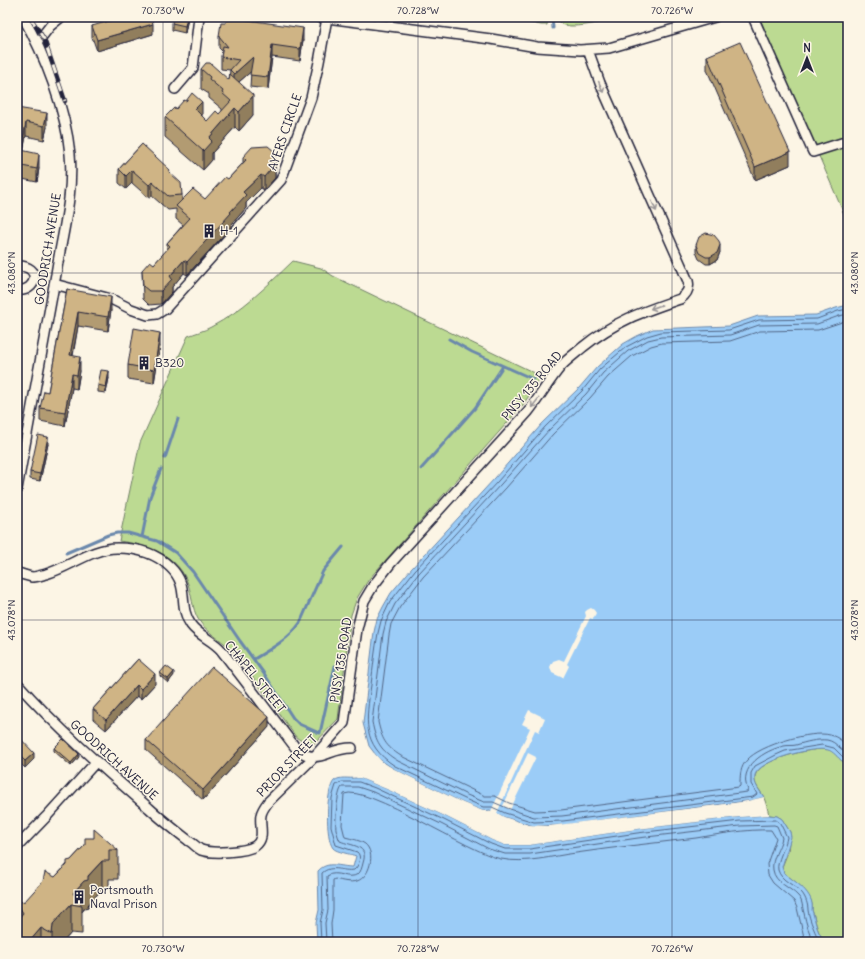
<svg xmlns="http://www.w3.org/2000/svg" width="865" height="959" viewBox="0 0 865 959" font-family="Delius,sans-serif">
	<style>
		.green { fill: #bcda92; stroke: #6f7e66 }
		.water { fill: #9bccf7; stroke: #6b88ac }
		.pier { fill: #fcf5e5 }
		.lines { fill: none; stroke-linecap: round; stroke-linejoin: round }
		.shore { stroke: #526686; stroke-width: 1 }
		.stream { stroke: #6b88ac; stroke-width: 3 }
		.street-casing { stroke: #22223b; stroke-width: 12 }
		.street { stroke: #fcf5e5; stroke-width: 9 }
		.rail-casing { stroke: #22223b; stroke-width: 4.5 }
		.rail { stroke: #fcf5e5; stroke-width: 3; stroke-dasharray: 9; stroke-linecap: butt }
		.wall { fill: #b29b72; stroke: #22223b }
		.shaded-wall { fill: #917e5d; stroke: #22223b }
		.building { fill: #cfb485; stroke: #22223b }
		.oneway { stroke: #9a9698 }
		.ticks { fill: none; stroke: #22223b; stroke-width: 1; stroke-opacity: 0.45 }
		.labels { text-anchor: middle; stroke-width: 3; stroke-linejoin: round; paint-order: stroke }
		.street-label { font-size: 12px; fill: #22223b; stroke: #fcf5e5 }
		.poi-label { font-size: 12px; fill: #22223b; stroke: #fcf5e5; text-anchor: start }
		.neatline { fill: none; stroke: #22223b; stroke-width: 1.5 }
		.ticks-label { font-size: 10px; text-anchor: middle; fill: #22223b }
	</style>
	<rect width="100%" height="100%" fill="#fcf5e5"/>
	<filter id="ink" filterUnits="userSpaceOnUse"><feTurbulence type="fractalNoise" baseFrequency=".025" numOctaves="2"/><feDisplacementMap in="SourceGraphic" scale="8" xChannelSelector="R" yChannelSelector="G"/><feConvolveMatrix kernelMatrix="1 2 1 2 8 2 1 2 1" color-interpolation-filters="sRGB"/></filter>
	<g filter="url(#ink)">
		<path class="green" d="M506 17H548L547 25H541Z
			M555 17H620C608 21 573 30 561 24 559 22 557 20 555 17Z
			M759 17H848V237L844 214Z
			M293 261 321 268 333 276 541 376 537 384 522 406 369 579 357 598 351 615 338 719 315 743C307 744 301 741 296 737L236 654C225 641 207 634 198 619 192 608 192 595 188 584 178 554 146 545 119 541L140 443 188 336C195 333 204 331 211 327 242 311 268 285 293 261Z
			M827 749 832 751 842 761H848V942C842 942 834 943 828 942 817 939 816 919 812 910 814 893 795 882 784 873L782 867 788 852 790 832 782 819 777 816 769 815C768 810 766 803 764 798 761 790 753 785 755 776 759 759 812 748 827 749Z"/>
		<path class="water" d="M848 305V761H842C838 758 833 751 828 750 814 746 759 760 755 775 753 784 760 791 764 797L753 800 563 825 534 826 504 817 490 810 483 811 463 803 394 769 379 759 369 746 363 723 374 632 377 619 383 607 391 593 412 568 495 478 542 424 579 388 597 367 623 344 637 336 653 329 729 326 758 316 816 315 836 308Z
			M356 778H360L389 790 445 816 492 840 505 845H529L637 829 739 817 769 815 777 816 782 819 790 832 791 837 782 867 784 873C795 882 815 893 812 910 816 922 817 937 828 942H317L316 923 319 910 318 871C328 860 340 867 353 867L356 856C351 854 336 852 333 848 325 838 326 789 334 781 340 776 349 779 356 778Z"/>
		<path class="pier" d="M591 608 594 610 596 613 593 619 590 618 567 664 569 666 563 678 552 673 550 667 553 661 559 659 564 661 586 616 585 612 587 610Z
			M529 710 545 718 539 732 535 730 497 813 504 817 527 825 549 826 743 802 764 797V799L743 804 563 827 533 828 503 819 490 812 482 813 462 805 393 771 382 764 373 755 374 753 383 763 394 769 463 803 483 811H491L530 728 522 724Z
			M528 753 536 757 510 810 503 806Z
			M357 776 367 778 390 788 446 814 493 839 505 843H529L636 827 739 815 769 813V815L739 817 637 829 529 845H505L492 840 445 816 389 790 360 778H356Z"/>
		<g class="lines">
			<path class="shore" d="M848 309 838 311 817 319 759 320 729 330 661 332 647 336 626 347 600 369 582 391 545 427 498 481 415 570 390 602 381 621 378 633C375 650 373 667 371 685 366 720 361 744 395 766L465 799 483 807H492L505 813 534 822 563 821 753 797 757 794 751 784V773L755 766 776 755 785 751 822 745 834 748 843 757H848
				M848 314 839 316 817 324 759 325 730 335 661 337 648 340 628 351 603 373 586 394 549 430 501 484 419 573 395 604 386 622 383 634 372 722C376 742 380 750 398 761L467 795 484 802H493L507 808 534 817 562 816 747 792 748 790C737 767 765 750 784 746 788 745 792 746 796 745 806 742 817 739 827 740 838 742 840 752 848 752
				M848 320 818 330 760 331 730 341 662 343 651 346 632 356 608 377 590 398 553 434 506 488 423 577 400 607 391 624 389 635 378 722C382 739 385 746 401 756L485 796H495L509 803 535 811 561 810 739 787 740 786C740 776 740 767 747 760 760 745 812 730 830 735 839 737 842 742 848 746
				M321 942 320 923 323 910 322 873C332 864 342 872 354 870 359 866 362 856 357 852L336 845 331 826 332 798 336 785 342 782H359L375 788 444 820 491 844 505 849H530L637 833 740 821 776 820 780 823 787 837C786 846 776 862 778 870 781 881 795 885 802 893 806 898 808 905 808 910 809 919 816 935 820 942
				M326 942 325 923 328 910 327 876C337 869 348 881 358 874 361 872 362 867 363 863 369 845 352 846 340 841 338 837 337 833 336 829 335 822 337 792 342 787H358L373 792 441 824 489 849 505 854H530L638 838 740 826 774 825 777 826 782 838C780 848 771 859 773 870 775 883 790 887 798 896 803 901 802 907 804 913 806 923 809 934 814 942
				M332 942 331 924 333 910V880L335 879C342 881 350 883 357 881 370 877 376 853 365 844 360 840 352 839 345 837L342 825 344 794C367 784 470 853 501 859 526 864 552 856 576 853 616 847 656 843 696 838 721 834 746 829 771 830L776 838 767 864 768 875 773 883 794 901 797 908 804 937 807 942"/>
			<path class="stream" d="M552 17 553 28
				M449 339 472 352 533 379
				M165 458 178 419
				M421 469 475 408 503 366
				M142 537 150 497 161 469
				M66 553 108 535 117 533H128L157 541 176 553 193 572 240 641 265 675 293 718 299 724 317 732 320 733 335 666
				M254 659C271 649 289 639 300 623L323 571 343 547"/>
			<g class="street-casing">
				<path id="street" d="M319 17 491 39 537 47 580 50 609 48 715 17
					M753 17 813 152 848 141
					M37 43 50 26 61 17
					M175 89 193 68 199 17
					M17 266C43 265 37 293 17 290
					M54 284 111 299 131 309 148 315 157 314 165 309 281 180 311 98 319 62 327 18
					M17 489C30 418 43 346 56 274 62 235 74 194 70 154 66 111 45 55 23 17
					M17 573C22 574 27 576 32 577 37 577 42 575 46 574 70 567 92 548 117 548 136 548 156 553 170 567 191 587 177 605 191 625 199 636 213 640 221 650 246 682 270 714 295 747 318 768 326 748 352 748
					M17 683C57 728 103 768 149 808 162 820 175 830 189 841 193 843 197 848 201 850 212 854 246 852 255 846 266 838 259 826 261 815 262 810 265 806 268 802L313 758 344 723 357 629 364 601 373 586 391 563 528 412C540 397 549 380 562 365 568 359 576 353 583 347 615 321 642 312 680 299 687 294 690 289 688 281L600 83 588 50
					M17 847 46 817 96 762"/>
			</g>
			<use href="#street" class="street"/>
			<g class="rail-casing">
				<path id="rail" d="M30 17 44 39 65 101"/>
			</g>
			<use href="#rail" class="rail"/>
		</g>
		<path class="wall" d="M188 17 185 33 172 30V23Z
			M92 26 153 34 97 51 92 37Z
			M219 36 303 40 300 61 272 57 268 89 250 87 251 71 239 82 253 115 239 131 235 127 212 153V160L203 170 165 137V117L176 109 202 116 207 121 219 114 222 111V109L209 98V94L201 89V69L229 80 230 70 221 69V57L222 51 219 48Z
			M707 56 790 165 755 180 707 70Z
			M17 108 47 127 44 140 26 136 23 151 39 168 37 182 17 178Z
			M142 144 170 173 182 195V200L205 199 228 179 243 163V157L275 158V178L264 190 261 188 246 203V208L231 225V227L187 275 184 273 172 287V292L161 304 149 305 143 299 142 270 154 264 167 250V243L183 225 176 219V209L168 210 152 196 149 198 132 183 126 189 119 183V169Z
			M696 245 720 252 717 260 710 264H706L699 259 696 252Z
			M67 289 111 310 108 331 78 326 73 356 80 371 77 389 72 388 65 426 40 421V408L48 392Z
			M160 346 154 383 128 379V365Z
			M109 378 106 393 98 392V385Z
			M48 444 40 481 30 479V472Z
			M138 659 155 684 141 699 137 696 106 730 93 719V709Z
			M160 673 174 675 168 683 160 676Z
			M269 727 203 800 146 750V740Z
			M17 735 34 759 25 768 17 760Z
			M54 748 79 757 71 766 54 751Z
			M85 845 118 850V879H109V889H102L88 905V908L84 909 82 912V934L71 933 63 942H17V903L25 901 55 877Z"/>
		<path class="shaded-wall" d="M187 17H188V18L185 33V26Z
			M153 24V34L97 51V40Z
			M303 28V40L300 61V49Z
			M272 45V57L268 89V77Z
			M253 57V70L234 86V74Z
			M253 96V115L239 131V112Z
			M202 102V121L195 109Z
			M235 108V127L212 153V160L203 170V151L209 138Z
			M47 113V127L44 140V126Z
			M26 122V136L21 164V150Z
			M790 152V165L755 180V167Z
			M39 154V168L37 182V169Z
			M275 158V178L264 190V177Z
			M132 170V183L126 189V176Z
			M261 175V188L246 203V208L231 225V227L187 275V262L243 192Z
			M152 182V196L149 198V185Z
			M18 189V202L17 207V193Z
			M720 245V252L717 260 710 264V257Z
			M184 260V273L172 287V292L161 304V291L170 276Z
			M111 297V310L108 331V317Z
			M78 312V326L70 369V355Z
			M160 333V346L154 383V370Z
			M80 357V371L77 389V375Z
			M109 371V378L106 393V387Z
			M72 374V388L65 426V412Z
			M48 437V444L40 481V474Z
			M174 672V675L168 683V679Z
			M155 674V684L141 699V689Z
			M137 685V696L106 730V720Z
			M269 717V727L203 800V790Z
			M34 753V759L25 768V761Z
			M79 754V757L71 766V763Z
			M102 861V889L88 905V908L84 909 82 912V906L73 893Z
			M71 904V933L63 942H52V934L53 924Z
			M41 928V942H29Z"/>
		<path class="building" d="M123 17H151L153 24 97 40 92 26Z
			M173 17H187L185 26 172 23Z
			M227 17 303 28 300 49 272 45 268 77 250 75 253 57 234 74 230 70 239 60 221 57 223 46 228 47 219 36 221 23H226Z
			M740 42 790 152 755 167 707 56Z
			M206 63H210L229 80 230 74 253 95V96L239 112 235 108 209 138 212 141 203 151 165 117 174 108 176 109 184 100 186 101 192 93 202 102 195 109 207 121 216 111 219 114 231 101 222 93 223 91 209 79 210 77 201 69Z
			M17 108 47 113 44 126 26 122 21 150 39 154 37 169 17 165Z
			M142 144 170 170 169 172 181 183 182 195 168 196 152 182 149 185 132 170 126 176 119 169Z
			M268 146 274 151 275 158 272 162 275 164 264 177 261 175 243 192 246 195 230 212 231 213 187 262 184 260 170 276 172 279 161 291H149L143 286 142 270 150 261 154 264 170 246 167 243 190 218 176 206 193 189 205 199 225 177 228 179 246 160 243 157 252 147Z
			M706 233 714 235 719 241 720 245 717 253 710 257H706L699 253 696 245 699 237Z
			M67 289 111 297 108 317 78 312 70 355 80 357 77 375 72 374 65 412 40 408 44 391 48 392Z
			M134 328 160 333 154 370 128 365Z
			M101 370 109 371 106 387 98 385Z
			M38 435 48 437 40 474 30 472Z
			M138 659 155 674 141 689 137 685 106 720 93 709Z
			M166 666 174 672 168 679 160 673Z
			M212 667 269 717 203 790 146 740Z
			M17 735 34 753 25 761 17 753Z
			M63 739 79 754 71 763 54 748Z
			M94 829 118 850H109V861H102L88 876V880L84 881 73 893 82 906 71 904 53 924 52 934 41 928 29 942H17V920L23 913 17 903 25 901 43 881 45 872 55 877 67 865V861L71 860 85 845V838H94Z"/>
		<defs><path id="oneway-shaft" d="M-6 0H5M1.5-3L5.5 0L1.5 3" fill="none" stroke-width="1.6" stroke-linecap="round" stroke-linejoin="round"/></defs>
		<g class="oneway">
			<use href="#oneway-shaft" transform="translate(601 87) rotate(67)"/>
			<use href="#oneway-shaft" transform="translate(654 206) rotate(66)"/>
			<use href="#oneway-shaft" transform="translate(656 307) rotate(161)"/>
			<use href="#oneway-shaft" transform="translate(535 403) rotate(128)"/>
		</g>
	</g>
	<path class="ticks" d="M163 17V942M418 17V942M672 17V942M17 273H848M17 620H848"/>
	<defs>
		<g id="building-bare" transform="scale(1.08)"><path d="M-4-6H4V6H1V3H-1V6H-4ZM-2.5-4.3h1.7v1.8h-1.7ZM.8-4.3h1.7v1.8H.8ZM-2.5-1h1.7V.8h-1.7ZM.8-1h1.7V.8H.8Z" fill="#22223b" stroke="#fcf5e5" stroke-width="2.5" paint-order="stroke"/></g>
	</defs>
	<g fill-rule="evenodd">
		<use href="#building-bare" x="209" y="231"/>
		<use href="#building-bare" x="144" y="363"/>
		<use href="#building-bare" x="79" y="897"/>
	</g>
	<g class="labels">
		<g class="street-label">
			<text transform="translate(285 132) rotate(-71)" y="4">AYERS CIRCLE</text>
			<text transform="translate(48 249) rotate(-81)" y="4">GOODRICH AVENUE</text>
			<text transform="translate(532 386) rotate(-50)" y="4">PNSY 135 ROAD</text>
			<text transform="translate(341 660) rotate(-81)" y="4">PNSY 135 ROAD</text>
			<text transform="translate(255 677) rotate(51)" y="4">CHAPEL STREET</text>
			<text transform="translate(114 760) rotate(42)" y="4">GOODRICH AVENUE</text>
			<text transform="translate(287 766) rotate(-46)" y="4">PRIOR STREET</text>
		</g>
		<g class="poi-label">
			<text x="220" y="235">H-1</text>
			<text x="155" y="367">B320</text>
			<text x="90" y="894">Portsmouth<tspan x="90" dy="14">Naval Prison</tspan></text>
		</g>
	</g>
	<rect width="865" height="959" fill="none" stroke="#fcf5e5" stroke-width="44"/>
	<g transform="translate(807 58)" stroke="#fcf5e5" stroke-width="3" paint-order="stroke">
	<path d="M0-3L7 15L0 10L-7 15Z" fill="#22223b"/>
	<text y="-6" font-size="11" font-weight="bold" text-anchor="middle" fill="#22223b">N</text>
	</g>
	<rect x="22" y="22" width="821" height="915" class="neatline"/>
	<g class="ticks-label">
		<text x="163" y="14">70.730°W</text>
		<text x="418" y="14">70.728°W</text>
		<text x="672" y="14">70.726°W</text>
		<text transform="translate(11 273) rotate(-90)" y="4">43.080°N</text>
		<text transform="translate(854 273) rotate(-90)" y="4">43.080°N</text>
		<text transform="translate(11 620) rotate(-90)" y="4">43.078°N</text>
		<text transform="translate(854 620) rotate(-90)" y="4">43.078°N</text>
		<text x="163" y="952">70.730°W</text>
		<text x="418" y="952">70.728°W</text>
		<text x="672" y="952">70.726°W</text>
	</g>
</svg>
